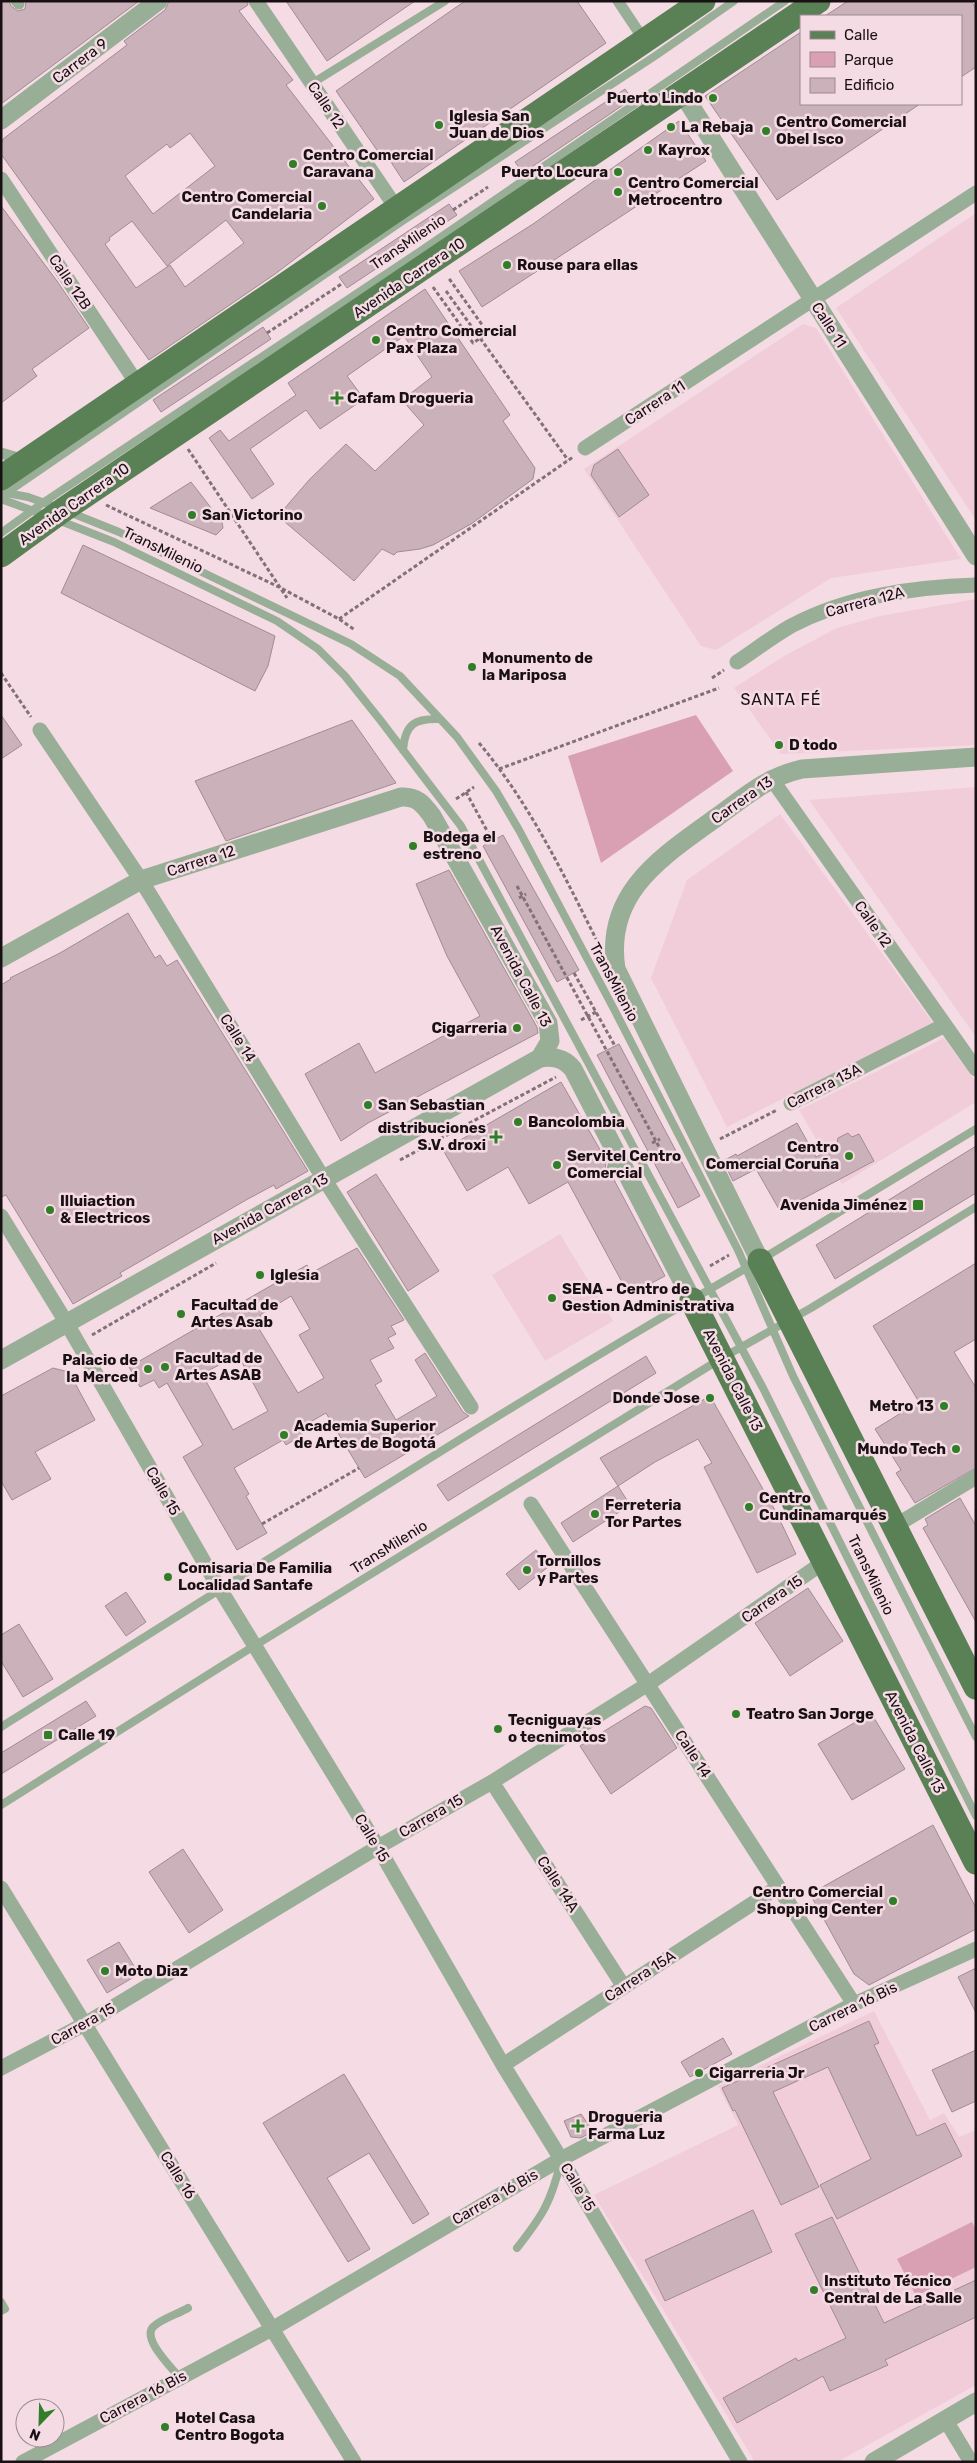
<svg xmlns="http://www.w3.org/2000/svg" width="977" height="2463" viewBox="0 0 977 2463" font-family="Rubik,sans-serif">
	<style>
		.built { fill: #f0cdd9 }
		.green { fill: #d99fb3 }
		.building { fill: #cbb2ba; stroke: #a28b92; fill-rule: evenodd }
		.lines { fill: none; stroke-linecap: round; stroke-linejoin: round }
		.path { stroke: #827177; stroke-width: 3; stroke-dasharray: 4 2.5; stroke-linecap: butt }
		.service { stroke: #99ae96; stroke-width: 8 }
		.pedestrian { stroke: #99ae96; stroke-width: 11 }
		.minor { stroke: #99ae96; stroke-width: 15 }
		.tertiary { stroke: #99ae96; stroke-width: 19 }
		.primary { stroke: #5a8055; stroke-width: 25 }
		.poi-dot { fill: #307e27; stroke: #f5dbe4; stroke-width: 2 }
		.labels { text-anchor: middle; stroke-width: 5; stroke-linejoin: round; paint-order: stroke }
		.street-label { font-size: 15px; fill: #191013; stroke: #f5dbe4 }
		.poi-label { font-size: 15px; font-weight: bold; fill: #191013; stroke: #f5dbe4; text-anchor: start }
		.neighbourhood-label { font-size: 16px; letter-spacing: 1px; fill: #191013; stroke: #f5dbe4 }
	</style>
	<rect width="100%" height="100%" fill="#f5dbe4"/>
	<path class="built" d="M976 213V520L836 308Z
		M803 324 816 328 961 559 831 578 716 650 701 646 584 469Z
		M976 599V745L781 754 734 688 784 656 837 628 880 616Z
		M976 787V1037L809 800Z
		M780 814 933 1023 727 1127 651 978 687 880Z
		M944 1038 976 1082V1102L842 1184 799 1110Z
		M560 1234 613 1321 545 1361 492 1275Z
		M874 2011 930 2120 944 2113 959 2137 976 2130V2385L837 2462H755L594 2195 738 2125 718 2086Z"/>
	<path class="green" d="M696 715 733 771 601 863 568 756Z
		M972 2222 976 2230V2267L916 2296 897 2259Z"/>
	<path class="building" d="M1 1H9L11 6 18 11 25 9 26 1H139L1 104Z
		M169 1H247L248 5 239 11 293 80 286 85 374 199 275 274 149 360 1 154V145L3 139 127 45 124 41 165 10ZM190 133 215 166 153 214 125 176 167 144 170 148ZM226 220 244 243 185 287 170 265 136 288 105 244 110 240 109 238 132 221 167 266Z
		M286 1H415L327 61Z
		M465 1H577L606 43 404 182 385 153 381 156 336 91Z
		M848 1H971L976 8V67L961 77V16H825Z
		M801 32V104H920L777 200 705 96Z
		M625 89 632 99 523 173 515 162Z
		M679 121 706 161 482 307 459 271 533 224Z
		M449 204 457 215 347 288 339 277Z
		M1 206 57 281 89 328 32 369 37 376 1 403Z
		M425 289 510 415 503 421 535 468 533 479 471 524 433 545 420 549 397 552 394 555 382 549 354 581 278 516 309 480 346 444 375 471 424 425 402 400 432 377 404 336 347 376 364 399 320 429 306 410 250 449 274 484 252 499 209 438 220 430 229 441 296 395 288 383Z
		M263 327 271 339 161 412 153 400Z
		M618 449 649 495 619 517 591 475 594 465Z
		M191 482 222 522 223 528 216 535 150 508Z
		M83 545 275 636 268 666 255 691 61 593Z
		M1 715 22 745 1 759Z
		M352 720 396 783 226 841 195 781Z
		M503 835 579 970 557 982 483 846Z
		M449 870 537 1027 538 1033 368 1123 341 1141 305 1074 359 1043 375 1073 480 1016 447 956 416 884Z
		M128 913 155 958 160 955 167 966 177 960 308 1171 276 1189 274 1185 246 1200 120 1273 122 1276 73 1304 6 1195 1 1197V985L11 979 10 978 60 953Z
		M619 1044 700 1196 678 1208 597 1055Z
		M561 1082 606 1160 605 1173 608 1176H612L665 1276 629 1295 568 1182 529 1204 508 1167 467 1191 443 1150Z
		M797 1123 816 1157 837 1145 838 1138 848 1133 852 1137 859 1134 874 1161 780 1211 756 1169 733 1181 723 1161 736 1154 737 1156Z
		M976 1146V1193L835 1279 816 1245Z
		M376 1174 439 1271 408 1291 347 1192Z
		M357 1248 404 1320 391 1326 396 1334 388 1338 394 1348 370 1360 382 1381 375 1385 396 1420 437 1396 415 1360 425 1353 463 1412 469 1416 365 1478 326 1413 298 1429 302 1435 286 1445 283 1440 234 1468 249 1494 246 1496 267 1533 237 1550 183 1457 203 1445 167 1383 159 1388 154 1380 140 1387 129 1367 307 1265 311 1273ZM291 1296 310 1329 299 1335 324 1378 298 1393 258 1327 264 1323 260 1315ZM238 1355 268 1411 233 1430 202 1374Z
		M976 1263V1339L954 1352 976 1388V1468L915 1503 896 1473 901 1470 875 1429 919 1402 873 1326Z
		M646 1356 656 1373 448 1501 437 1485Z
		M53 1368 69 1372 95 1420 35 1452 51 1479 12 1500 1 1481V1396Z
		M710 1396 776 1512 796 1554 757 1573 704 1467 712 1463 698 1439 655 1462 618 1486 600 1458Z
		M618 1486 630 1505 573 1542 561 1523Z
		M960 1498 976 1526V1622L923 1528 928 1525 925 1519Z
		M536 1550 548 1567 519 1590 506 1574Z
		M808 1588 843 1641 790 1676 755 1623Z
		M126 1592 146 1622 126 1636 105 1606Z
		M19 1624 53 1679 23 1697 1 1661V1635Z
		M86 1701 96 1716 1 1774V1753Z
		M645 1706 651 1708 677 1748 611 1794 580 1746Z
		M871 1713 905 1769 852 1800 818 1744Z
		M933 1825 976 1908V1929L869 1985 854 1974 810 1894Z
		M183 1849 223 1910 189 1933 149 1872Z
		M119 1942 139 1974 107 1993 87 1960Z
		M976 1968V2013L958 1977Z
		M869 2021 879 2043 874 2045 917 2136 945 2123 962 2156 837 2219 820 2185 871 2159 828 2067 773 2092 819 2187 781 2205 735 2110 733 2111 722 2088Z
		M723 2038 732 2054 690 2077 681 2062Z
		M976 2050V2101L952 2112 932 2070Z
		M344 2074 429 2214 413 2224 369 2153 327 2178 370 2249 348 2262 263 2123Z
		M581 2114 593 2131 581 2138 571 2137 564 2121Z
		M753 2210 772 2252 665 2301 645 2260Z
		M832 2217 884 2323 976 2280V2317L885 2360 888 2365 830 2391 823 2376 737 2423 723 2398 796 2358 798 2361 846 2338 795 2234Z"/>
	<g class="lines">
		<path class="path" d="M453 210 488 187
			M433 287 473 343 488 333 448 277
			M446 291 568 460
			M267 333 343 283
			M188 449 287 598
			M106 505 281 588 339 619 355 630
			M339 619 573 457
			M1 673 31 717
			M712 678 724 670
			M479 743C528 801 562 871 596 939
			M499 769 719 688
			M466 792 492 840
			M456 799 474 787
			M517 886 664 1156
			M519 898 526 894
			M574 973 615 1046
			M581 1020 596 1012
			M720 1139 777 1110
			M652 1143 660 1139
			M400 1160 556 1077
			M710 1266 729 1255
			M92 1335 216 1263
			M262 1524 359 1468"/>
		<path class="service" d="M311 84 445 1
			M1 492 28 497 59 508
			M5 494 401 222 655 56 734 1
			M1 499 47 516
			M69 512 119 532 351 644 400 676 457 737 496 791 519 830 615 1011 738 1250 793 1376 976 1737
			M58 520 114 542 277 621 318 649 345 676 381 721 461 826 763 1388 976 1816
			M1 533 44 502 419 252 785 1
			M403 750C405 724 415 718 440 719
			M610 1171 613 1160 616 1158
			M762 1259 976 1129
			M1 1727C250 1572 496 1412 750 1266
			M1 1805 225 1664 722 1358 811 1308 976 1207
			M517 2248C543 2215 551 2202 561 2161
			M1 2302 5 2309 1 2311
			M180 2378C171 2367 142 2339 153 2327 161 2319 178 2314 188 2308"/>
		<path class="pedestrian" d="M16 1 19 4
			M618 1 644 40
			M1 453 25 460"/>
		<path class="minor" d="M256 1 397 209
			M1 179 138 385
			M585 448 976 193
			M737 662C755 650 772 637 791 626 847 596 913 587 976 585
			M40 730 141 880 317 1168 471 1407
			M771 778 976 1069
			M791 1103 945 1025
			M1 1216 66 1322 215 1581 378 1847 503 2065 561 2159 740 2462
			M531 1504 854 2004
			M895 1526 976 1477
			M492 1782 624 1987
			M1 1888 354 2462
			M503 2065 778 1887
			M1 2068 85 2024 378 1847 492 1782 648 1684 824 1562
			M945 2419 971 2462
			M23 2462 272 2329 561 2159 854 2004 976 1949"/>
		<path class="tertiary" d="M683 94 976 556
			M1 120 158 1
			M1 958 141 880 401 797C417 796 423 804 432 816L548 1023 550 1041 540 1058
			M760 1261 616 969C604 892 662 857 717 817 746 796 767 777 802 769L976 757
			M1 1360 540 1058C553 1056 564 1058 573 1069L692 1300
			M874 2462 976 2402"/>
		<path class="primary" d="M1 478 703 1
			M1 555 63 510 818 1
			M760 1261 976 1687
			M692 1300 976 1862"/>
	</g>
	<g class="poi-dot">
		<circle cx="713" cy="98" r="5"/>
		<circle cx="439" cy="125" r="5"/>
		<circle cx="671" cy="127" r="5"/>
		<circle cx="766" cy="131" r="5"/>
		<circle cx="648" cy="150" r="5"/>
		<circle cx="293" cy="164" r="5"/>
		<circle cx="618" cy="172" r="5"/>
		<circle cx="618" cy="192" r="5"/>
		<circle cx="322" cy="206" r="5"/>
		<circle cx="507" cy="265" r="5"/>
		<circle cx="376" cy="340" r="5"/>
		<path d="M334.5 390.5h5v5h5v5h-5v5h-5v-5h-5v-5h5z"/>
		<circle cx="192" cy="515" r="5"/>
		<circle cx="472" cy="667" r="5"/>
		<circle cx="779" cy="745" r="5"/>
		<circle cx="413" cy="846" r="5"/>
		<circle cx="517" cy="1028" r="5"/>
		<circle cx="368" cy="1105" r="5"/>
		<circle cx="518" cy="1122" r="5"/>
		<path d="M493.5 1129.5h5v5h5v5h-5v5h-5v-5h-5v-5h5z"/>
		<circle cx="849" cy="1156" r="5"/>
		<circle cx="557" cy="1165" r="5"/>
		<rect x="912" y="1199" width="12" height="12" rx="2.5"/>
		<circle cx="50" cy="1210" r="5"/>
		<circle cx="260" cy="1275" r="5"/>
		<circle cx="552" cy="1298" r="5"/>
		<circle cx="181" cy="1314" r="5"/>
		<circle cx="165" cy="1367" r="5"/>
		<circle cx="148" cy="1369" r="5"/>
		<circle cx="710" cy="1398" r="5"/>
		<circle cx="944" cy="1406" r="5"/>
		<circle cx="284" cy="1435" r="5"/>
		<circle cx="956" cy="1449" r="5"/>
		<circle cx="749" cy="1507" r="5"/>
		<circle cx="595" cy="1514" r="5"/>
		<circle cx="527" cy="1570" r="5"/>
		<circle cx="168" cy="1577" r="5"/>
		<circle cx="736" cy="1714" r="5"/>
		<circle cx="498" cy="1729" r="5"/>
		<rect x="43" y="1730" width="10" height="10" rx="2.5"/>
		<circle cx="893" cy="1901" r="5"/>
		<circle cx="105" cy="1971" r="5"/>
		<circle cx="699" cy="2073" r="5"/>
		<path d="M575.5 2118.5h5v5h5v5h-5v5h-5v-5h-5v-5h5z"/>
		<circle cx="814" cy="2290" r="5"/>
		<circle cx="165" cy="2427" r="5"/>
	</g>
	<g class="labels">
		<g class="street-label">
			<text transform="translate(80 61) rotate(-37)" y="5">Carrera 9</text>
			<text transform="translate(326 105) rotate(56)" y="5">Calle 12</text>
			<text transform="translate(408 242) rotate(-34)" y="5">TransMilenio</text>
			<text transform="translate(409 278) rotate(-34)" y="5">Avenida Carrera 10</text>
			<text transform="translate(70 282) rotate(56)" y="5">Calle 12B</text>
			<text transform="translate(829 325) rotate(57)" y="5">Calle 11</text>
			<text transform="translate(655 403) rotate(-33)" y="5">Carrera 11</text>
			<text transform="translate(74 504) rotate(-35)" y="5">Avenida Carrera 10</text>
			<text transform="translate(163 550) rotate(26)" y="5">TransMilenio</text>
			<text transform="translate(865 602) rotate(-15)" y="5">Carrera 12A</text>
			<text transform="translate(742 800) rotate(-35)" y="5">Carrera 13</text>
			<text transform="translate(201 861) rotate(-18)" y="5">Carrera 12</text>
			<text transform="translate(873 924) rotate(55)" y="5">Calle 12</text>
			<text transform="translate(521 976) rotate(62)" y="5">Avenida Calle 13</text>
			<text transform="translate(614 982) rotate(62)" y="5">TransMilenio</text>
			<text transform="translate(238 1038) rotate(58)" y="5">Calle 14</text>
			<text transform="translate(824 1086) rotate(-27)" y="5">Carrera 13A</text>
			<text transform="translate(270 1209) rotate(-29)" y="5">Avenida Carrera 13</text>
			<text transform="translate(733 1380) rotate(63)" y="5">Avenida Calle 13</text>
			<text transform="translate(163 1491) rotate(60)" y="5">Calle 15</text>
			<text transform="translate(389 1547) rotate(-32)" y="5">TransMilenio</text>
			<text transform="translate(871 1575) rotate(64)" y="5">TransMilenio</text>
			<text transform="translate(772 1599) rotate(-35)" y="5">Carrera 15</text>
			<text transform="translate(915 1742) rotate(63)" y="5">Avenida Calle 13</text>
			<text transform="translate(693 1754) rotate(57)" y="5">Calle 14</text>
			<text transform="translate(431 1816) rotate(-30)" y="5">Carrera 15</text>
			<text transform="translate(372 1838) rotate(59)" y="5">Calle 15</text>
			<text transform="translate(558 1884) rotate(57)" y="5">Calle 14A</text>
			<text transform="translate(640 1976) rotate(-33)" y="5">Carrera 15A</text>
			<text transform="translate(853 2007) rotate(-26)" y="5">Carrera 16 Bis</text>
			<text transform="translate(83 2024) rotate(-29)" y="5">Carrera 15</text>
			<text transform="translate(178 2175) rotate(58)" y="5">Calle 16</text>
			<text transform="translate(578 2187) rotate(59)" y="5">Calle 15</text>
			<text transform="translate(495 2197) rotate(-30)" y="5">Carrera 16 Bis</text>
			<text transform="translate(143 2397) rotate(-28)" y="5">Carrera 16 Bis</text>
		</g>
		<g class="poi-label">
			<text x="703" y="103" text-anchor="end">Puerto Lindo</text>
			<text x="449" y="121">Iglesia San<tspan x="449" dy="17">Juan de Dios</tspan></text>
			<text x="776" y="127">Centro Comercial<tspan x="776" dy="17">Obel Isco</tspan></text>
			<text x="681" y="132">La Rebaja</text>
			<text x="658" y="155">Kayrox</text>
			<text x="303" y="160">Centro Comercial<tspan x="303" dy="17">Caravana</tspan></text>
			<text x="608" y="177" text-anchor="end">Puerto Locura</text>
			<text x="628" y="188">Centro Comercial<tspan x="628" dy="17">Metrocentro</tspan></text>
			<text x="312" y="202" text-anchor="end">Centro Comercial<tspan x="312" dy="17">Candelaria</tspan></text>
			<text x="517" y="270">Rouse para ellas</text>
			<text x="386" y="336">Centro Comercial<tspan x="386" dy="17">Pax Plaza</tspan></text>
			<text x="347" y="403">Cafam Drogueria</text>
			<text x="202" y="520">San Victorino</text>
			<text x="482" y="663">Monumento de<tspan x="482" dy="17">la Mariposa</tspan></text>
			<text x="789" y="750">D todo</text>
			<text x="423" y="842">Bodega el<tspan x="423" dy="17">estreno</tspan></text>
			<text x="507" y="1033" text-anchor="end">Cigarreria</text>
			<text x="378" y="1110">San Sebastian</text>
			<text x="528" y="1127">Bancolombia</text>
			<text x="486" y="1133" text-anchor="end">distribuciones<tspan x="486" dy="17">S.V. droxi</tspan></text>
			<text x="839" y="1152" text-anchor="end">Centro<tspan x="839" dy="17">Comercial Coruña</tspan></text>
			<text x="567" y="1161">Servitel Centro<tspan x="567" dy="17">Comercial</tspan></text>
			<text x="60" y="1206">Illuiaction<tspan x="60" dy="17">&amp; Electricos</tspan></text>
			<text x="907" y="1210" text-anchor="end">Avenida Jiménez</text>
			<text x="270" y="1280">Iglesia</text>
			<text x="562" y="1294">SENA - Centro de<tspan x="562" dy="17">Gestion Administrativa</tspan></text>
			<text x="191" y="1310">Facultad de<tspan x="191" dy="17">Artes Asab</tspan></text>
			<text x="175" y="1363">Facultad de<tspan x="175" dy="17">Artes ASAB</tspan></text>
			<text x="138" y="1365" text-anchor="end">Palacio de<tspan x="138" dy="17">la Merced</tspan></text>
			<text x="700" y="1403" text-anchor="end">Donde Jose</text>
			<text x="934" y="1411" text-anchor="end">Metro 13</text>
			<text x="294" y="1431">Academia Superior<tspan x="294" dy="17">de Artes de Bogotá</tspan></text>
			<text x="946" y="1454" text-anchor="end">Mundo Tech</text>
			<text x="759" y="1503">Centro<tspan x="759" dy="17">Cundinamarqués</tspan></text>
			<text x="605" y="1510">Ferreteria<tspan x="605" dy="17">Tor Partes</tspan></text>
			<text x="537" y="1566">Tornillos<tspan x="537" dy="17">y Partes</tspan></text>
			<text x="178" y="1573">Comisaria De Familia<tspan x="178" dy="17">Localidad Santafe</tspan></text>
			<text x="746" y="1719">Teatro San Jorge</text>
			<text x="508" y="1725">Tecniguayas<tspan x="508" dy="17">o tecnimotos</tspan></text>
			<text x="58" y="1740">Calle 19</text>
			<text x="883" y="1897" text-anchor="end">Centro Comercial<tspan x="883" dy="17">Shopping Center</tspan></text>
			<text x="115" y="1976">Moto Diaz</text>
			<text x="709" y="2078">Cigarreria Jr</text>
			<text x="588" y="2122">Drogueria<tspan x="588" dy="17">Farma Luz</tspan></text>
			<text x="824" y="2286">Instituto Técnico<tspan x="824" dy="17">Central de La Salle</tspan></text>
			<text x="175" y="2423">Hotel Casa<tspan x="175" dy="17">Centro Bogota</tspan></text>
		</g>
		<g class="neighbourhood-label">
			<text x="781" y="705">SANTA FÉ</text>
		</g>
	</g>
	<rect width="977" height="2463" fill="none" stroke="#191013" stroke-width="5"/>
	<rect x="800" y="15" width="162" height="90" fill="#f5dbe4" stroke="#9d8a90"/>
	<rect x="810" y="31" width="25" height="8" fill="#5a8055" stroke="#9d8a90"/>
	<text x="844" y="40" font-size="15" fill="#191013">Calle</text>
	<rect x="810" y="52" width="25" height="15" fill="#d99fb3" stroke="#9d8a90"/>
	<text x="844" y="65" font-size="15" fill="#191013">Parque</text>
	<rect x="810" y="78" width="25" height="15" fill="#cbb2ba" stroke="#9d8a90"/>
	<text x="844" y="90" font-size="15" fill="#191013">Edificio</text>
	<g transform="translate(40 2423) rotate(203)"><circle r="24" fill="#f5dbe4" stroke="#9d8a90"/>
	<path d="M0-4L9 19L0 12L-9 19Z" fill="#307e27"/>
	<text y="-8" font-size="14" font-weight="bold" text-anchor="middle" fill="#191013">N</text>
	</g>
</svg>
